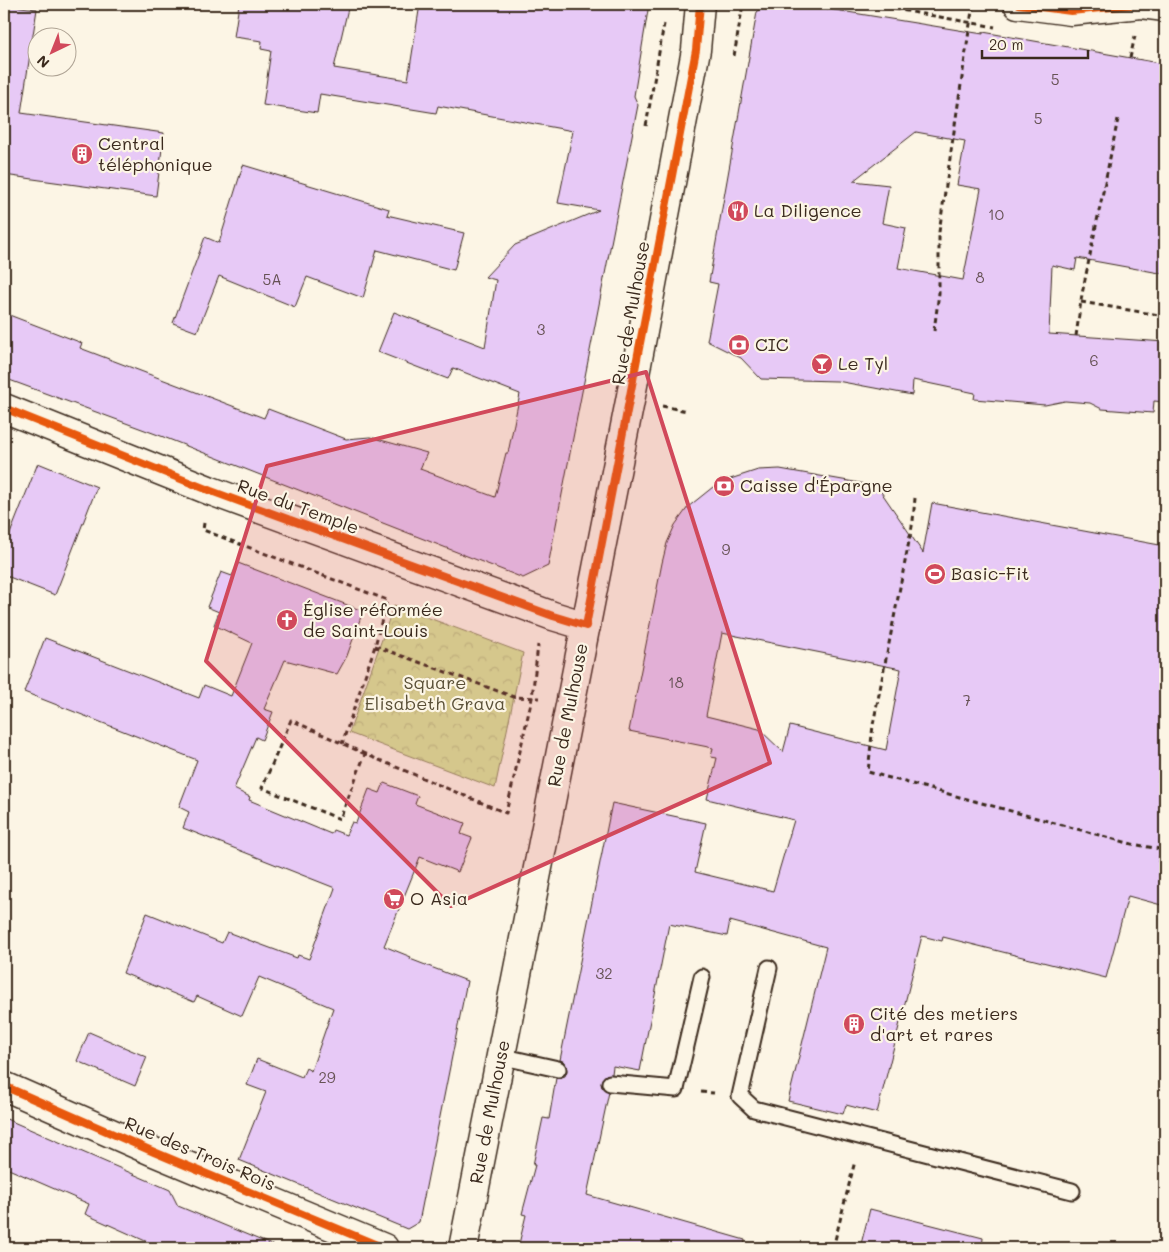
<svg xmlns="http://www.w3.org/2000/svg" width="1169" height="1252" viewBox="0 0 1169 1252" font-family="Mali,sans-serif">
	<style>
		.park { fill: url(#park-crowns); stroke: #88885c }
		.building { fill: #e7c9f6; stroke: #3b2a1e; fill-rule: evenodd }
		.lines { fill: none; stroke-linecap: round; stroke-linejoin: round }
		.lane-casing { stroke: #3b2a1e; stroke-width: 19 }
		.street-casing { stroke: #3b2a1e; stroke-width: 31 }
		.secondary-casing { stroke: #3b2a1e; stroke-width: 31 }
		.path { stroke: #3b2a1e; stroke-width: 3; stroke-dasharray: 5 4; stroke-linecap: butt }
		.lane { stroke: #fcf5e5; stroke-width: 15 }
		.street { stroke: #fcf5e5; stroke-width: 28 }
		.secondary { stroke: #fcf5e5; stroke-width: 28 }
		.cycleway-casing { stroke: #fcf5e5; stroke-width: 11 }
		.cycleway { stroke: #e8590c; stroke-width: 8 }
		.marked { fill: #d1495b; fill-opacity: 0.2; stroke: #d1495b; stroke-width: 4; stroke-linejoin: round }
		.labels { text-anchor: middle; stroke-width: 4.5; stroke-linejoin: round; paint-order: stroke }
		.number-label { font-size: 15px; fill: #665254 }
		.poi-label { font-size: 18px; fill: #3b2a1e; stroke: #fcf5e5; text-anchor: start }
		.street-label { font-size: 18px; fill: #3b2a1e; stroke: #fcf5e5 }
		.park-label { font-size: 18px; fill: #5a5037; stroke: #fcf5e5 }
	</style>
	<defs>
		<pattern id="park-crowns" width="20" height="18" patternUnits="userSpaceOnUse" patternTransform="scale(1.25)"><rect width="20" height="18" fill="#d6e699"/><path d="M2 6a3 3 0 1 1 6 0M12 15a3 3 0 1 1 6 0" fill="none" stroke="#b9c583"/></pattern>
	</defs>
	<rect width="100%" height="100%" fill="#fcf5e5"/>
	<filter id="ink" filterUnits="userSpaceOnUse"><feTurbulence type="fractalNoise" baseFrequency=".02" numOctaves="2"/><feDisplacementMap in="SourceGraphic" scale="10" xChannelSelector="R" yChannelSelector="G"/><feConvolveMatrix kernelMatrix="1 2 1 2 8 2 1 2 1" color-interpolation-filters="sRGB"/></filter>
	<g filter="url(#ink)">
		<path class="park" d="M394 605 523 653 495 788 349 733Z"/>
		<path class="building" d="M239 4H349L334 68 408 80 420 4H649L634 96 638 105 548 566 523 578 161 436 4 378V313L82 343 80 348 264 418 268 409 346 439 370 437 427 453 420 469 495 497 506 453H508L520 394 453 368 448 379 378 352 394 312 485 347 496 280 485 277 515 245 599 210 558 203 573 131 438 106 436 113 320 94 317 113 263 105 271 51 261 49 262 41 234 37Z
			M766 4H798L983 34V32L1165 64V274L1077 258 1075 270 1052 265 1049 334 1165 342V402L1154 401 1153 413 1102 409 1090 403 1065 401 1045 405 974 399 975 393 913 380 912 395 837 381 761 379 741 358 707 341 718 284 709 282 713 259 757 12ZM916 132 965 141 957 185 981 189 963 280 898 268 906 228 882 223 889 185 853 181Z
			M4 5 37 9 21 113 164 133 156 196 4 175Z
			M243 165 389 209 387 215 464 233 454 270 377 250 363 298 307 277 295 307 219 276 197 332 173 323 205 237 219 243Z
			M38 463 97 487 55 595 4 575V549Z
			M780 469 877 486 923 553 932 503 1165 546V828L1158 862 1165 863V906L1128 896 1106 978 943 937 942 941 922 936 877 1113 846 1105 843 1114 788 1101 826 947 730 921 727 936 669 924 640 1071 613 1066 612 1074 606 1075 601 1082 602 1087 609 1092 587 1195 745 1240 744 1248H670L654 1245 653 1248H518L526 1215 522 1214 535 1165H533L543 1118 549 1119 556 1078 565 1076 567 1071 565 1062 560 1060 612 803 706 823 695 872 773 891 794 820 707 799 717 758 711 757 713 748 629 731 662 563 667 543 675 525 688 507 718 483 758 470ZM722 633 901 669 886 750 790 726 783 752 759 729 706 716Z
			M238 563 363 611 347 656 337 674 285 660 264 709 273 712 262 740 256 737 234 789 250 797 249 800 331 834 333 830 346 835 352 822 356 823 369 789 380 793 384 783 418 796 415 804 465 823 461 834 472 838 458 872 420 857 384 946 411 957 410 959 467 981 419 1222 407 1229 239 1160 266 1092 247 1085 257 1059 302 1077 306 1068 311 1071 333 1008 259 977 242 1016 197 996 194 1002 123 973 147 913 222 943 227 932 297 958 298 955 309 959 335 888 183 828 189 812 179 807 197 760 24 692 45 638 199 698 204 685 231 696 252 643 214 625 219 612 207 607 221 572 232 576Z
			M89 1032 147 1057 135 1086 77 1061Z
			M4 1118 170 1190 178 1206 279 1248H161L85 1214 89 1204 4 1167Z
			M870 1209 983 1238 982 1248H860Z"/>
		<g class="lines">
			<g class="lane-casing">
				<path id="lane" d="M769 968 740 1096 754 1109 1072 1191
					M500 1056 558 1069
					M610 1083 676 1089 702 977"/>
			</g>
			<g class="street-casing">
				<path id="street" d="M4 408 211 491 553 616 586 626
					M4 1086 154 1152 384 1248"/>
			</g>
			<g class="secondary-casing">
				<path id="secondary" d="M1018 4 1071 11 1141 4
					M1141 4 1165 7
					M463 1248 630 401 696 50 700 4"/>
			</g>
			<path class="path" d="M868 4 995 27
				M734 56 743 4
				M1130 58 1135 36
				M646 126 664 24
				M1081 302 1165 316
				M934 331 939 293V232L973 4
				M1076 336 1082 294 1118 119
				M662 406 687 411
				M915 498 913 521 873 725 868 772 1132 844 1165 850
				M204 523 203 530 387 600 375 646 342 744
				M375 646 514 697 540 698
				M365 754 291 720 262 788 340 819 365 754 506 813 532 698 538 645
				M701 1092 714 1093
				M833 1248 855 1161"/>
			<use href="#lane" class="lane"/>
			<use href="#street" class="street"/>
			<use href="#secondary" class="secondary"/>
			<g class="cycleway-casing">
				<path id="cycleway" d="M1018 4 1071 11 1141 4
					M4 408 211 491 553 616 586 626 696 50 700 4
					M4 1086 154 1152 384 1248"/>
			</g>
			<use href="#cycleway" class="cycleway"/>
		</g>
	</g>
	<path class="marked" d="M646 372 770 763 451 906 206 661 267 466Z"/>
	<defs>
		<g id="building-disc" transform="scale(1.125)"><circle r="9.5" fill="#d1495b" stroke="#fcf5e5"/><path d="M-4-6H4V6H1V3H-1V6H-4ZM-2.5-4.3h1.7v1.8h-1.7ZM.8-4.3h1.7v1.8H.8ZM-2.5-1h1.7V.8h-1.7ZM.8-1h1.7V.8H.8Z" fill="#fff"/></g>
		<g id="restaurant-disc" transform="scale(1.125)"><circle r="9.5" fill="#d1495b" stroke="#fcf5e5"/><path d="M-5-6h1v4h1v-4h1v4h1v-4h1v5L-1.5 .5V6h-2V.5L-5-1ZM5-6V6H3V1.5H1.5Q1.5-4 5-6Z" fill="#fff"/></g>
		<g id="bank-disc" transform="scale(1.125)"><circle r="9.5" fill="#d1495b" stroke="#fcf5e5"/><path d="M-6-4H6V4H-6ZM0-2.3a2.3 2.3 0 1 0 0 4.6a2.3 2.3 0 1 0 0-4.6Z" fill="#fff"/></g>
		<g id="bar-disc" transform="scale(1.125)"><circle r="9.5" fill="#d1495b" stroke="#fcf5e5"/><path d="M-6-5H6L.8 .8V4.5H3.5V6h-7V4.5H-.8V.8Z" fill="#fff"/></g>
		<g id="stadium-disc" transform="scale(1.125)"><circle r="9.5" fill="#d1495b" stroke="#fcf5e5"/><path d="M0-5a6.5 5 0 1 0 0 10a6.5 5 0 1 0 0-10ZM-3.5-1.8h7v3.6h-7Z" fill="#fff"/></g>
		<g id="church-disc" transform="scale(1.125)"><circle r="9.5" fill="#d1495b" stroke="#fcf5e5"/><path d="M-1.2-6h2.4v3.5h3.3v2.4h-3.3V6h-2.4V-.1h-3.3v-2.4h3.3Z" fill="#fff"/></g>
		<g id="supermarket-disc" transform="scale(1.125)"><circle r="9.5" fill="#d1495b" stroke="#fcf5e5"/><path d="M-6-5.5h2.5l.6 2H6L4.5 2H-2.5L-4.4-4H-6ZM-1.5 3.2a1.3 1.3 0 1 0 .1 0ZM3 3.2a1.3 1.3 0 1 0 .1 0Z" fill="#fff"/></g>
	</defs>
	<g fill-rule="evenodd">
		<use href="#building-disc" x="82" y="154"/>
		<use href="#restaurant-disc" x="738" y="211"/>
		<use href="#bank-disc" x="739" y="345"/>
		<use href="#bar-disc" x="822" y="364"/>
		<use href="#bank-disc" x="724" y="486"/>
		<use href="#stadium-disc" x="935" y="574"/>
		<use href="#church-disc" x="287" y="620"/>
		<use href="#supermarket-disc" x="394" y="899"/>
		<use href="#building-disc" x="854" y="1024"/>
	</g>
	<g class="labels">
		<g class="number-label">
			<text x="1055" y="85">5</text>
			<text x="1038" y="124">5</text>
			<text x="996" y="220">10</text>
			<text x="980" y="283">8</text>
			<text x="272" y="285">5A</text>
			<text x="541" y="335">3</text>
			<text x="1094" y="366">6</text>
			<text x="726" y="555">9</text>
			<text x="676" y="688">18</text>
			<text x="967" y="706">7</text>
			<text x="604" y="979">32</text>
			<text x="327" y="1083">29</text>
		</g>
		<g class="poi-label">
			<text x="98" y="150">Central<tspan x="98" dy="21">téléphonique</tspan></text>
			<text x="754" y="217">La Diligence</text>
			<text x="755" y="351">CIC</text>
			<text x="838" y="370">Le Tyl</text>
			<text x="740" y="492">Caisse d'Épargne</text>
			<text x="951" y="580">Basic-Fit</text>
			<text x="303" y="616">Église réformée<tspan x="303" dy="21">de Saint-Louis</tspan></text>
			<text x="410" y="905">O Asia</text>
			<text x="870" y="1020">Cité des metiers<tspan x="870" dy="21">d'art et rares</tspan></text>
		</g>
		<g class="street-label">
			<text transform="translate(631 313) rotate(-80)" y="6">Rue de Mulhouse</text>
			<text transform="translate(298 507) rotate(20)" y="6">Rue du Temple</text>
			<text transform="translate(568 715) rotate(-79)" y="6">Rue de Mulhouse</text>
			<text transform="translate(490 1112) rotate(-79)" y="6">Rue de Mulhouse</text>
			<text transform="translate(200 1154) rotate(23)" y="6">Rue des Trois Rois</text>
		</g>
		<g class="park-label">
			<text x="435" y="689">Square<tspan x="435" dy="21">Elisabeth Grava</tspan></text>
		</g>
	</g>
	<rect width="1169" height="1252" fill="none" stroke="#fcf5e5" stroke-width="20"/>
	<rect x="10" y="10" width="1149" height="1232" fill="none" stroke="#3b2a1e" stroke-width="2" filter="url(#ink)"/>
	<g transform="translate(52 52) rotate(223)"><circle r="24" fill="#fcf5e5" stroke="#afa495"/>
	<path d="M0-4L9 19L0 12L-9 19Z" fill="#d1495b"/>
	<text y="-8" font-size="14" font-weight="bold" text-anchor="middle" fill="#3b2a1e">N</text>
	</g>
	<path d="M982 50v8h106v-8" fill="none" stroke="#3b2a1e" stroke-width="2.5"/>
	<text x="989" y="50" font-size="15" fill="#3b2a1e" stroke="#fcf5e5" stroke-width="4" paint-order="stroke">20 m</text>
</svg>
